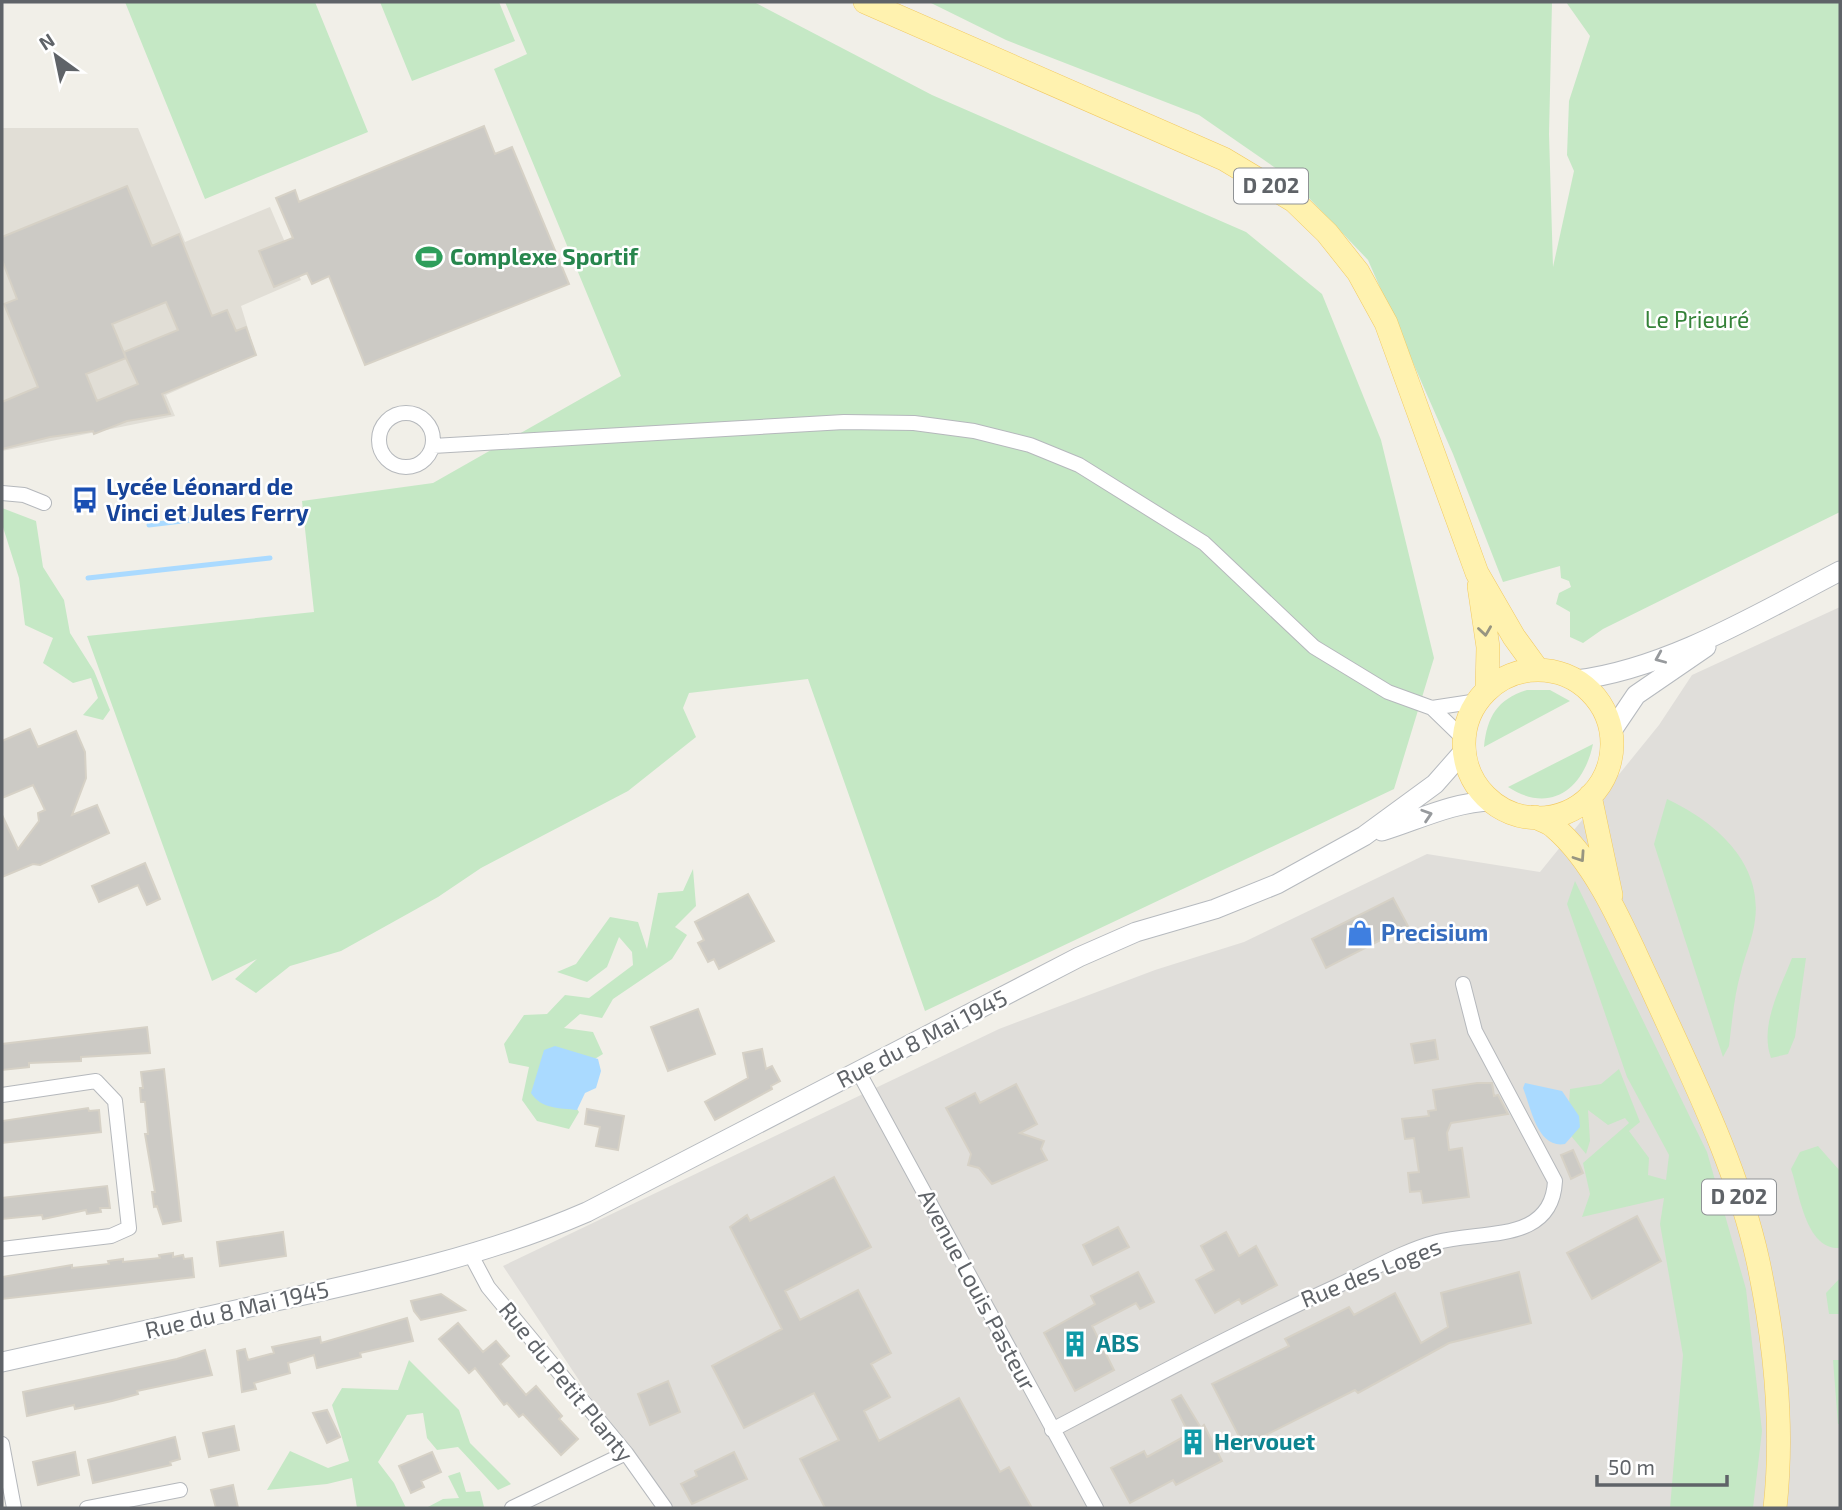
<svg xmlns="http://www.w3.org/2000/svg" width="1842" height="1510" viewBox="0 0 1842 1510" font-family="'Exo 2',sans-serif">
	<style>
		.industrial { fill: #e0deda }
		.education { fill: #e1ded6 }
		.green { fill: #c5e8c5 }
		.water { fill: #aadaff }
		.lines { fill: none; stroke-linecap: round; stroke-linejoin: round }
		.stream { stroke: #aadaff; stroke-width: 5 }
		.building { fill: #cccac5; stroke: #d6d1c6; stroke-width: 2; fill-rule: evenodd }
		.minor-casing { stroke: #b5b8bc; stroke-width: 16 }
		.secondary-casing { stroke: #b6babf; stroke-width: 21 }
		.primary-casing { stroke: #f2c960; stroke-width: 24 }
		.minor { stroke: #fff; stroke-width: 14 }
		.secondary { stroke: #fff; stroke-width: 19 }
		.primary { stroke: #fff2af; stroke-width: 23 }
		.oneway { stroke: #979581 }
		.oneway2 { stroke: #979a9d }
		.labels { text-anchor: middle; stroke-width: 5; stroke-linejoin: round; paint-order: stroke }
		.shield { fill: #fff; stroke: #8f9295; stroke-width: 2 }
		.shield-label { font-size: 21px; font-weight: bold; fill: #5f6368 }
		.leisure-label { font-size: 23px; font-weight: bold; fill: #27864d; stroke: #fff; text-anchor: start }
		.park-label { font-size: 23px; fill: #348238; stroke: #fff }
		.transit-label { font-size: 23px; font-weight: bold; fill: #164399; stroke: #fff; text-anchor: start }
		.shop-label { font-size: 23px; font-weight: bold; fill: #366cbe; stroke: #fff; text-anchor: start }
		.street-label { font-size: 23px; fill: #5f6368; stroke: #fff }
		.culture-label { font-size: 23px; font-weight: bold; fill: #0d838f; stroke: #fff; text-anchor: start }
	</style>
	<rect width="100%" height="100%" fill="#f1efe8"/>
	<path class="industrial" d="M1840 607V1508H664L503 1266 999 1029 1155 970 1244 942 1427 854 1540 872 1659 725 1692 675Z"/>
	<path class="education" d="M2 128H138L185 242 270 207 301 280 241 306 256 355 166 395 175 416 2 451Z"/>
	<path class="green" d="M125 2H315L368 132 205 199Z
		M380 2H499L515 41 412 81Z
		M505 2H754L932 95 1246 232 1322 294 1381 440 1434 658 1394 789 925 1011 808 679 689 693 683 708 696 737 628 791 481 868 438 897 341 951 290 966 256 993 235 979 257 959 212 981 87 636 314 612 302 501 433 483 621 376 494 69 527 54Z
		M929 2H1552L1549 134 1553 267 1574 171 1567 155 1569 101 1590 36 1566 2H1840V512L1603 629 1583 643 1570 637V612L1556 604 1559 593 1571 587 1569 581 1561 578 1560 566 1503 582 1453 454 1368 260 1290 178 1199 115 1006 40Z
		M2 508 36 521 43 567 64 600 70 633 94 671 110 710 103 720 83 715 98 698 91 678 73 683 43 663 53 638 25 625 19 578 2 524Z
		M1527 690H1550L1570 701 1484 747C1487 716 1498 699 1527 690Z
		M1593 744C1584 788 1551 815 1508 787Z
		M1667 799C1714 821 1763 862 1755 920 1753 938 1745 955 1741 972 1734 996 1732 1022 1729 1046L1723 1057 1654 844Z
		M693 869 696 906 675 927 687 935 672 959 613 999 602 1018 580 1014 564 1028 593 1032 603 1054 583 1066 569 1097 579 1112 569 1129 537 1121 522 1100 529 1067 509 1063 504 1044 524 1015 547 1014 565 995 589 998 633 965 632 952 619 937 607 967 587 982 557 972 576 964 610 917 638 922 647 949 658 893 683 891Z
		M1575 881 1707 1152 1746 1289 1762 1431 1753 1508H1670L1683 1355 1660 1224 1664 1198 1582 1217 1590 1194 1583 1163 1629 1123 1625 1118 1608 1125 1588 1110 1590 1141 1586 1154 1567 1131 1570 1089 1601 1084 1619 1069 1640 1122 1629 1131 1649 1158 1648 1175 1666 1180 1669 1155 1627 1077 1567 904Z
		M1792 958H1806L1795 1037 1788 1054 1771 1058C1759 1025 1781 987 1792 958Z
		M1818 1146 1840 1171V1248C1806 1250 1800 1195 1791 1169L1800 1152Z
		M1840 1278V1314H1829L1826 1293Z
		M409 1360 459 1410 470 1443 511 1484 498 1490 458 1447 437 1450 427 1438 423 1413 407 1415 378 1462 394 1483 406 1508H357L352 1478 327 1484 267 1490 290 1451 328 1468 349 1461 332 1405 342 1388 398 1390Z
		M1833 1360H1840V1424H1838Z
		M460 1472 466 1492 480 1491 484 1507 426 1508 443 1499 459 1498 448 1476Z"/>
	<path class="water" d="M555 1046 598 1059 601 1071 596 1088 585 1093 577 1110C560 1108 541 1109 531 1093L544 1050Z
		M1525 1083 1562 1091 1579 1116 1580 1127 1565 1144C1537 1149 1531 1107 1523 1088Z"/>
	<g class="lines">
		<path class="stream" d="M149 525 215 517
			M88 578 270 558"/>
	</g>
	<path class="building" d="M484 126 495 154 512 147 569 284 365 365 329 276 312 284 307 273 274 287 259 251 293 238 276 198 295 190 299 202Z
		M127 186 152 246 179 234 212 316 227 310 236 331 246 327 256 355 162 394 170 414 127 421 94 434 93 431 50 437 2 449V402L38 387 4 304 17 299 2 260V237ZM166 302 178 330 124 352 126 358 112 324ZM126 358 138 384 97 401 86 374Z
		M30 729 38 747 76 731 85 752 86 778 72 815 97 805 109 833 40 865 33 864 2 877V815L18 849 39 821 38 813 45 810 33 785 2 798V741Z
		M145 863 160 899 147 905 138 885 99 902 92 886Z
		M748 894 774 941 719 969 714 959 708 962 698 943 704 940 695 922Z
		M1393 898 1408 926 1326 968 1312 939Z
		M698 1009 715 1054 668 1071 651 1027Z
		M147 1027 150 1053 81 1057V1061L29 1063V1067L2 1070V1044Z
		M1435 1040 1438 1059 1415 1063 1411 1044Z
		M762 1049 766 1069 772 1066 780 1081 771 1086 772 1089 715 1120 705 1102 748 1078 743 1053Z
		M164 1069 181 1221 163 1224 157 1206 154 1207 152 1192H155L145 1134H148L145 1102H141L140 1088H143L141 1072Z
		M1477 1083H1492L1494 1096 1498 1095 1508 1114 1451 1123 1447 1133 1449 1150 1462 1148 1469 1197 1423 1203 1421 1191 1410 1192 1408 1173 1419 1172 1414 1138 1405 1139 1402 1119 1429 1116 1428 1111 1436 1110 1433 1090Z
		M1016 1084 1037 1124 1020 1133 1044 1141 1041 1149 1047 1160 992 1184 979 1168 968 1165 971 1154 946 1108 975 1093 980 1103Z
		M88 1108 89 1111 99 1110 101 1132 2 1143V1121Z
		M587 1109 624 1116 618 1150 596 1146 600 1127 585 1124Z
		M1573 1150 1583 1173 1571 1179 1561 1155Z
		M834 1177 871 1247 785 1291 800 1320 858 1290 891 1353 871 1364 890 1397 864 1411 879 1441 959 1398 1000 1472 1009 1467 1032 1508H825L800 1459 839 1440 814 1393 744 1428 712 1366 782 1329 730 1227 747 1215 750 1221Z
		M107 1186 110 1208H100L101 1212 87 1214 86 1210 43 1219 42 1215 2 1219V1198Z
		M1637 1216 1661 1261 1592 1299 1567 1253Z
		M1118 1227 1129 1247 1093 1265 1083 1245Z
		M283 1232 286 1256 220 1266 217 1242Z
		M1226 1232 1239 1256 1256 1246 1277 1285 1242 1304 1239 1299 1215 1313 1196 1280 1214 1270 1201 1246Z
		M173 1253V1257L183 1255 184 1259 192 1258 194 1277 2 1299V1277L72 1265V1268L109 1264 108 1261 123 1259V1262L160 1258 159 1255Z
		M1138 1272 1154 1302 1140 1309 1136 1303 1092 1326 1114 1370 1075 1391 1044 1333 1095 1304 1091 1296Z
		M1519 1272 1531 1323 1449 1343 1358 1393 1355 1390 1244 1446 1212 1384 1289 1346 1285 1339 1349 1307 1354 1315 1395 1293 1421 1343 1448 1327 1441 1293Z
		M441 1294 465 1310 421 1320 414 1311 411 1301Z
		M407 1318 413 1341 360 1353 361 1357 317 1368 314 1355 288 1363 290 1373 254 1383 256 1389 242 1392 237 1351 245 1349 248 1360 274 1353 272 1347 320 1337 321 1343Z
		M458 1323 483 1352 496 1341 509 1356 500 1364 526 1395 536 1386 562 1416 559 1419 578 1439 561 1455 523 1414 519 1417 507 1403 504 1405 475 1368 469 1373 439 1339Z
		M205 1350 212 1375 137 1391 138 1394 112 1401 75 1409 74 1405 27 1416 23 1392 177 1359Z
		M668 1381 680 1412 650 1425 638 1394Z
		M1181 1395 1201 1428 1204 1425 1222 1461 1176 1485 1173 1480 1130 1503 1111 1468 1144 1451 1147 1457 1189 1434 1172 1400Z
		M327 1410 340 1437 327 1443 313 1413Z
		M234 1426 239 1450 209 1457 203 1433Z
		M175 1437 180 1459 170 1462 171 1465 93 1483 88 1460Z
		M75 1452 79 1475 38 1485 33 1462Z
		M432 1452 441 1472 421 1481 424 1487 411 1493 399 1466Z
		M734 1452 747 1479 692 1504 681 1484 697 1476 695 1471Z
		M233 1485 238 1508H216L211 1490Z"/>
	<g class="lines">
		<g class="minor-casing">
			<path id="minor" d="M379 440a27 27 0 1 1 54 0a27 27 0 1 1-54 0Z
				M433 446 844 422 914 423 974 431 1030 445 1079 465 1204 543 1314 647 1388 692 1432 708 1478 701
				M2 493 24 495 44 503
				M1432 708 1464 739
				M858 1071 1096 1508
				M2 1095 96 1081 115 1101 129 1228 111 1236 2 1249
				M471 1255 488 1287 626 1453 665 1508
				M1052 1430C1145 1381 1239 1331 1335 1287 1368 1272 1402 1251 1437 1242 1481 1230 1552 1244 1555 1181L1475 1031 1463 984
				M2 1444 14 1508
				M87 1508 180 1490
				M512 1508 626 1453"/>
		</g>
		<g class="secondary-casing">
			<path id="secondary" d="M1576 680C1667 669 1759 613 1840 571
				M1611 732 1636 695 1706 647
				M1382 831C1418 820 1453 802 1492 801
				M2 1362C93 1342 185 1322 276 1301 382 1278 488 1255 587 1212L1079 957 1136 932 1215 909 1277 884 1364 836 1435 784 1464 751"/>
		</g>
		<g class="primary-casing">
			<path id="primary" d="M865 2 1224 159 1294 201 1327 233 1358 272 1386 323 1477 573 1514 637 1538 670
				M1479 586 1488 647 1487 690
				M1464 744a74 74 0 1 1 148 0a74 74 0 1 1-148 0Z
				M1590 796 1611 895
				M1535 817C1541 820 1549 822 1554 827 1599 865 1627 937 1652 989 1692 1077 1737 1166 1758 1261 1775 1341 1784 1426 1775 1508"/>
		</g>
		<use href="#minor" class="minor"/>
		<use href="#secondary" class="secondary"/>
		<use href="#primary" class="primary"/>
	</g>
	<defs><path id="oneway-chevron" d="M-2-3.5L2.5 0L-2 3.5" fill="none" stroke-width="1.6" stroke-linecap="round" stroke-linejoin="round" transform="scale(1.75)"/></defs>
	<g class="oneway">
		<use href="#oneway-chevron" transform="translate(1485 631) rotate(82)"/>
		<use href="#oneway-chevron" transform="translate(1580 857) rotate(56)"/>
	</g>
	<g class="oneway2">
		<use href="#oneway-chevron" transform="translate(1660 658) rotate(157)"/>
		<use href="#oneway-chevron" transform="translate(1427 815) rotate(-18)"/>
	</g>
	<defs>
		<g id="stadium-bare" transform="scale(2.1)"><path d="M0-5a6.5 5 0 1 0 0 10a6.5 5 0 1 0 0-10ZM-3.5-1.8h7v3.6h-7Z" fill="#2e9e5b" stroke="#fff" stroke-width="2.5" paint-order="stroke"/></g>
		<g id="bus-bare" transform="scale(2.1)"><path d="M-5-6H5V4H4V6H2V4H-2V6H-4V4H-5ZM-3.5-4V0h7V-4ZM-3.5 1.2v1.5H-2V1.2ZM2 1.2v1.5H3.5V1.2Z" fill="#1a4fb4" stroke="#fff" stroke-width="2.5" paint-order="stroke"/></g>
		<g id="shop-bare" transform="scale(2.1)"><path d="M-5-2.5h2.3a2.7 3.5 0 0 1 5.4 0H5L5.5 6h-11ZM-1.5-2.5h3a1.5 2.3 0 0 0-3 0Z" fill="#3f7fe0" stroke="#fff" stroke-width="2.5" paint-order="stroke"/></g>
		<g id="building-bare" transform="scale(2.1)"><path d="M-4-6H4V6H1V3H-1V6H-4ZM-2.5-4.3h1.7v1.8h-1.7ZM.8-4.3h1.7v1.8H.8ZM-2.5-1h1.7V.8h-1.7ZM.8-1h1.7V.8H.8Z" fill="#0f9aa8" stroke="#fff" stroke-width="2.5" paint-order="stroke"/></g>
	</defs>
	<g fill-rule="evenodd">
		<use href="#stadium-bare" x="429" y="257"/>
		<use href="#bus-bare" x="85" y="500"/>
		<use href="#shop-bare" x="1360" y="933"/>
		<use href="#building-bare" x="1075" y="1344"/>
		<use href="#building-bare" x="1193" y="1442"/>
	</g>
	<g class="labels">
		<g class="shield">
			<rect x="1234" y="168.5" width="74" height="35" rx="5"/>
			<rect x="1702" y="1179.5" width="74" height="35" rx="5"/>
		</g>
		<g class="shield-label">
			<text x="1271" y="193">D 202</text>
			<text x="1739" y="1204">D 202</text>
		</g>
		<g class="leisure-label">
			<text x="450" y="265">Complexe Sportif</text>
		</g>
		<g class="park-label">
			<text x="1697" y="328">Le Prieuré</text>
		</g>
		<g class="transit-label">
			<text x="106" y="495">Lycée Léonard de<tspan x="106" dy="26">Vinci et Jules Ferry</tspan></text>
		</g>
		<g class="shop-label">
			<text x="1381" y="941">Precisium</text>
		</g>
		<g class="street-label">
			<text transform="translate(922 1039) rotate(-27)" y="8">Rue du 8 Mai 1945</text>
			<text transform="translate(1371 1273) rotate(-22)" y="8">Rue des Loges</text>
			<text transform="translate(977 1290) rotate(62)" y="8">Avenue Louis Pasteur</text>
			<text transform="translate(237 1310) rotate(-13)" y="8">Rue du 8 Mai 1945</text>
			<text transform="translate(566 1382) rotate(51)" y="8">Rue du Petit Planty</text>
		</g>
		<g class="culture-label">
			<text x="1096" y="1352">ABS</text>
			<text x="1214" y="1450">Hervouet</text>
		</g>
	</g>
	<rect width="1842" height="1510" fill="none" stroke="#5f6368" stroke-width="7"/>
	<g transform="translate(56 56) rotate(327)" stroke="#ffffff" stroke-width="5" paint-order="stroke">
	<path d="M0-5L12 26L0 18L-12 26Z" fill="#5f6368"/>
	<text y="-10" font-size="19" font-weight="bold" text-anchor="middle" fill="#5f6368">N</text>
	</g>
	<path d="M1597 1475v10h130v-10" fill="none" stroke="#5f6368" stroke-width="3.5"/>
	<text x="1608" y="1475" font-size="21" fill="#5f6368" stroke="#ffffff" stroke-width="5" paint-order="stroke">50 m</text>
</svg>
